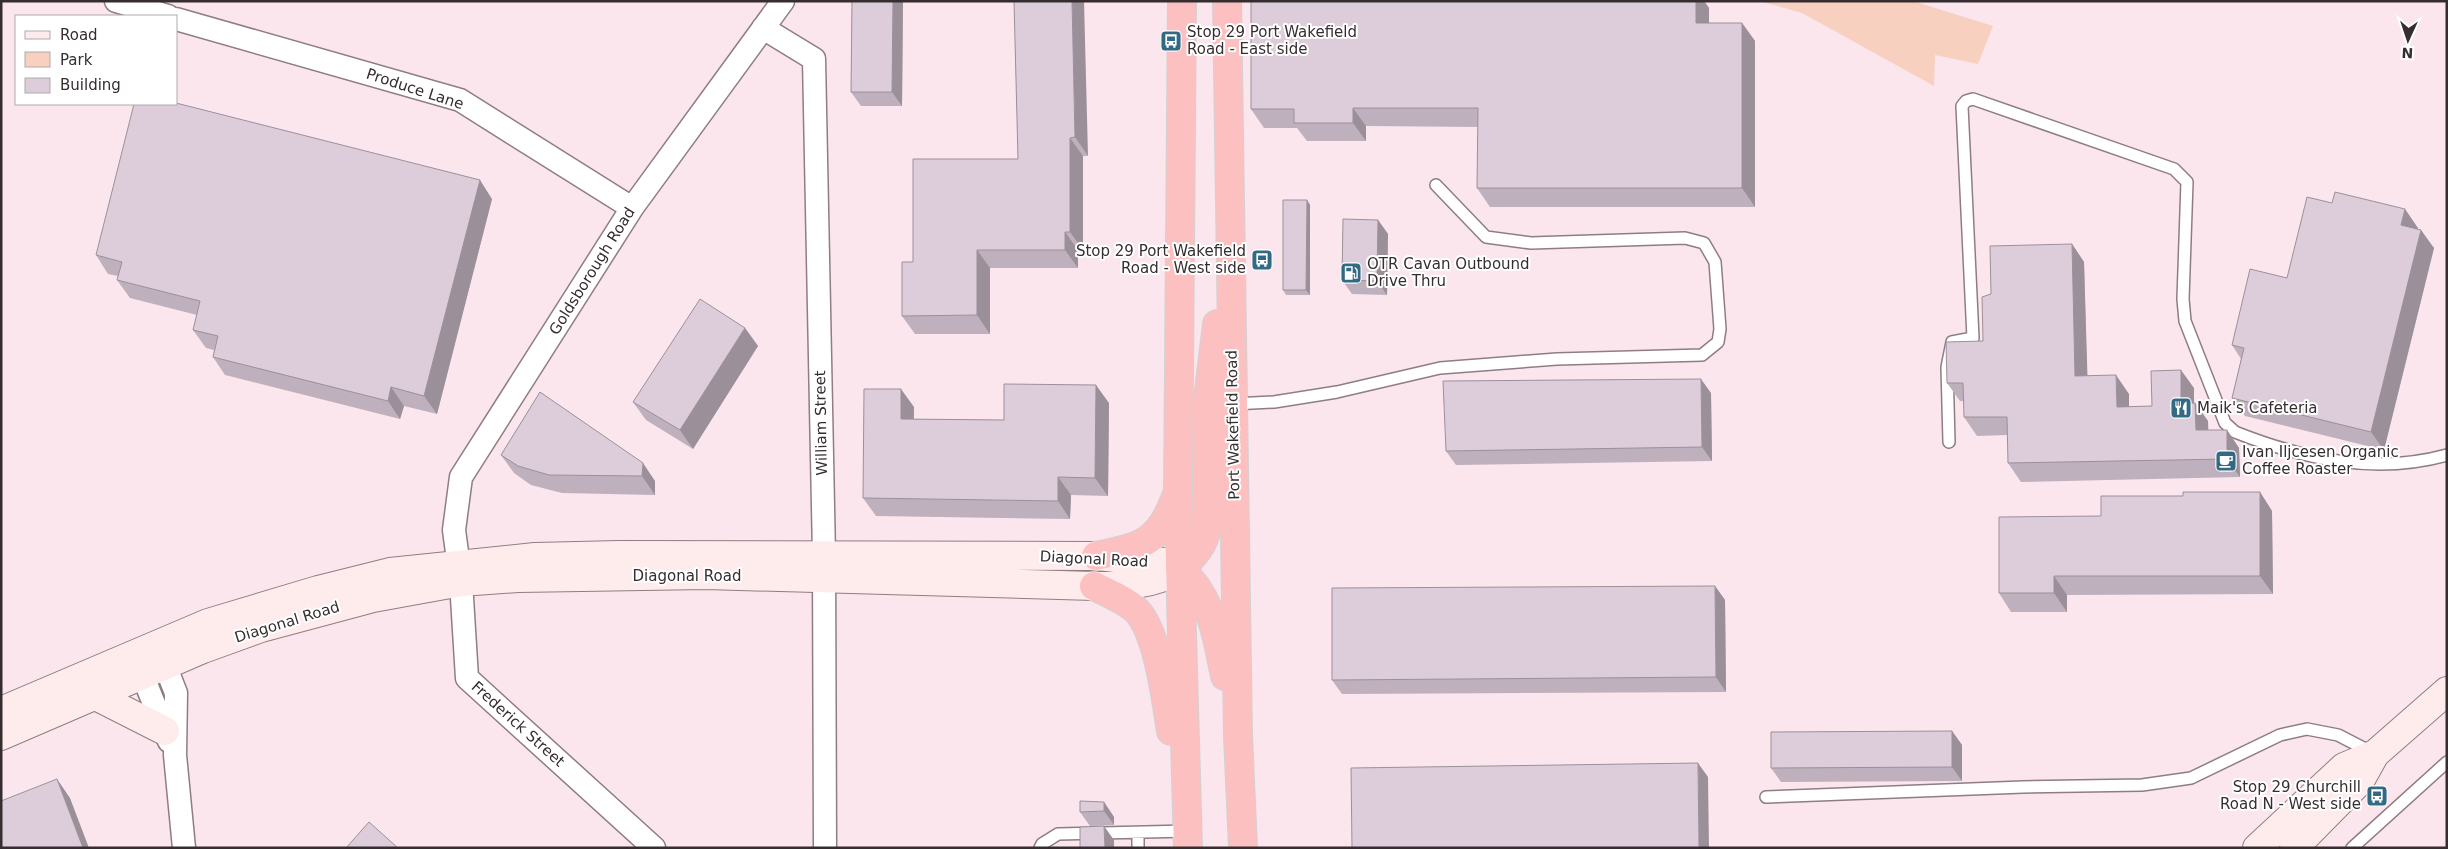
<svg xmlns="http://www.w3.org/2000/svg" width="2448" height="849" viewBox="0 0 2448 849" font-family="'DejaVu Sans',sans-serif">
	<style>
		.green { fill: #f7d0c0 }
		.lines { fill: none; stroke-linecap: round; stroke-linejoin: round }
		.lane-casing { stroke: #8f7d83; stroke-width: 14 }
		.street-casing { stroke: #8f7d83; stroke-width: 25 }
		.secondary-casing { stroke: #8f7d83; stroke-width: 30 }
		.highway-casing { stroke: #d3d1d1; stroke-width: 30 }
		.lane { stroke: #fff; stroke-width: 11 }
		.street { stroke: #fff; stroke-width: 22 }
		.secondary { stroke: #feecec; stroke-width: 28 }
		.highway { stroke: #fdc0c0; stroke-width: 28 }
		.wall { fill: #beb0bc }
		.shaded-wall { fill: #9b9099 }
		.building { fill: #ddcddb; stroke: #9b9099 }
		.labels { text-anchor: middle; stroke-width: 4; stroke-linejoin: round; paint-order: stroke }
		.poi-label { font-size: 15px; fill: #352d30; stroke: #fff; text-anchor: start }
		.street-label { font-size: 15px; fill: #352d30; stroke: #fff }
	</style>
	<rect width="100%" height="100%" fill="#fbe6ee"/>
	<path class="green" d="M1759 1H1913L1993 26 1978 64 1935 55 1934 86 1802 13Z"/>
	<g class="lines">
		<g class="lane-casing">
			<path id="lane" d="M1233 404 1274 402 1337 392 1440 368 1557 359 1702 355 1718 342 1720 329 1715 262 1704 243 1685 238 1531 243 1486 237 1436 185
				M1949 442 1947 367 1952 342 1973 338 1962 106 1966 101 1973 99 2174 169 2187 182 2183 299 2185 321 2225 423 2235 432C2303 459 2375 475 2447 455
				M1766 797 2023 787 2142 785 2191 778 2280 735 2307 729 2338 735 2371 752
				M1138 833V848
				M1040 848 1042 844 1058 834 1188 831
				M2352 848 2447 762"/>
		</g>
		<g class="street-casing">
			<path id="street" d="M116 1 168 16
				M176 19 460 100 632 208
				M763 28 814 59 824 556 825 848
				M157 651 165 665 176 693 175 755 184 848
				M136 659 169 741
				M654 848 467 678 461 582 454 530 461 477 632 208 783 1"/>
		</g>
		<g class="secondary-casing">
			<path id="secondary" d="M94 695 165 731
				M1 711 208 623 318 590 390 572 535 557 619 555 1096 556 1163 562 1180 569
				M1 736 203 649 261 628 373 598 461 582 518 578 706 575 1094 586C1124 586 1154 585 1180 569
				M2257 848 2344 767 2375 754 2447 691
				M2294 848 2360 781 2375 754"/>
		</g>
		<g class="highway-casing">
			<path id="highway" d="M1182 1 1178 491 1188 848
				M1227 1 1238 736 1243 848
				M1096 556C1144 546 1159 543 1177 494
				M1180 569C1195 555 1204 545 1208 525L1207 408 1217 324
				M1180 569C1213 598 1216 635 1225 676
				M1094 586C1108 593 1124 599 1135 609 1158 630 1166 701 1171 731"/>
		</g>
		<use href="#lane" class="lane"/>
		<use href="#street" class="street"/>
		<use href="#secondary" class="secondary"/>
		<use href="#highway" class="highway"/>
	</g>
	<path class="wall" d="M852 1H903L902 106H861L851 92Z
		M1014 1 1088 156H1083V250H1078V268H990V334H915L902 316 913 262 1018 159Z
		M1251 1H1704L1709 8V23H1742L1755 41V207H1490L1477 188 1478 127 1366 126V141H1307L1297 128H1264L1251 109Z
		M492 199 437 414 404 406 400 419 225 375 213 357 214 350 206 348 193 330 197 315 130 298 117 280 118 276 108 274 96 255Z
		M1307 200 1310 205V295H1286L1283 290Z
		M1378 220 1388 234 1387 295 1352 294 1342 280Z
		M2418 228V229L2434 248 2384 450 2245 416 2232 398 2241 359 2232 345 2287 278Z
		M2072 244 2084 262 2087 376 2129 394V407L2152 406 2194 388V403H2195L2208 421V430H2227L2239 448 2240 477 2021 482 2008 463V435L1977 436 1964 417V401H1960L1947 383 1983 341 1991 294Z
		M745 328 758 346 693 449 646 420 633 402Z
		M540 392 655 481V495L562 493 531 485 514 473 501 455Z
		M1711 393 1712 461 1456 465 1446 451Z
		M1109 403 1108 496 1071 495 1070 519 876 516 863 498 914 407V419L1004 420Z
		M2260 492 2272 511 2273 594 2067 595V612H2011L1999 593 2101 516 2183 496Z
		M1715 586 1725 600 1726 692 1342 694 1332 680Z
		M1952 731 1962 745V781L1781 782 1771 768Z
		M1104 802 1114 817V825L1090 826 1080 812Z"/>
	<path class="shaded-wall" d="M893 1H903L902 106 892 92Z
		M1072 1H1084L1088 156 1075 137Z
		M1696 1H1704L1709 8V41L1696 23Z
		M1742 23 1755 41V207L1742 188Z
		M1353 108 1366 126V141L1353 123Z
		M1070 138 1083 156V250L1070 232Z
		M480 180 492 199 437 414 424 396Z
		M1307 200 1310 205V295L1306 290Z
		M2405 209 2418 228 2414 243 2401 225Z
		M1378 220 1388 234 1387 295 1377 281Z
		M2421 230 2434 248 2384 450 2371 432Z
		M1065 232 1078 250V268L1065 250Z
		M2072 244 2084 262 2088 394 2075 376Z
		M977 250 990 268V334L977 315Z
		M745 328 758 346 693 449 680 430Z
		M2181 370 2194 388V422L2181 403Z
		M2116 375 2129 394V425L2117 407Z
		M1701 379 1711 393 1712 461 1702 447Z
		M1096 385 1109 403 1108 496 1095 478Z
		M391 387 404 406 400 419 388 401Z
		M901 389 914 407 913 438 901 419Z
		M2195 403 2208 421 2209 449 2196 430Z
		M2227 430 2239 448 2240 477 2227 459Z
		M643 463 655 481V495L642 476Z
		M1058 477 1071 495 1070 519 1058 501Z
		M2260 492 2272 511 2273 594 2260 576Z
		M2054 576 2067 595V612L2054 593Z
		M1715 586 1725 600 1726 692 1716 677Z
		M1952 731 1962 745V781L1952 767Z
		M1698 763 1708 777 1709 848H1699Z
		M57 779 70 798 89 848H83Z
		M1104 802 1114 817V825L1104 811Z
		M1104 826 1114 840V848H1105Z"/>
	<path class="building" d="M852 1H893L892 92H851Z
		M1014 1H1072L1075 137 1070 138V232H1065V250H977V315L902 316V262H913V159H1018Z
		M1251 1H1696V23H1742V188H1477L1478 108H1353V123H1294V109H1251Z
		M176 103 480 180 424 396 391 387 388 401 213 357 218 336 193 330 200 301 117 280 122 262 96 255 134 104Z
		M2335 192 2405 209 2401 225 2421 230 2371 432 2232 398 2244 348 2232 345 2250 269 2287 278 2307 197 2332 203Z
		M1283 200H1307L1306 290H1283Z
		M1343 219 1378 220 1377 281 1342 280Z
		M2072 244 2075 376 2116 375 2117 407 2152 406 2151 371 2181 370V403H2195L2196 430H2227V459L2008 463 2007 417H1964L1963 383H1947L1946 342 1983 341 1982 297 1991 294 1990 246Z
		M700 299 745 328 680 430 633 402Z
		M1701 379 1702 447 1446 451 1443 381Z
		M1004 384 1096 385 1095 478 1058 477V501L863 498 864 389H901V419L1004 420Z
		M540 392 643 463 642 476 549 475 518 466 501 455Z
		M2183 492H2260V576H2054V593H1999V517L2101 516V496H2183Z
		M1715 586 1716 677 1332 680V588Z
		M1952 731V767L1771 768V732Z
		M1698 763 1699 848H1352L1351 768Z
		M57 779 83 848H1V801Z
		M1080 801 1104 802V811L1080 812Z
		M369 822 398 848H346Z
		M1104 826 1105 848H1080V827Z"/>
	<defs>
		<g id="bus-square" transform="scale(1.125)"><rect x="-9" y="-9" width="18" height="18" rx="4" fill="#326a84" stroke="#fff"/><path d="M-5-6H5V4H4V6H2V4H-2V6H-4V4H-5ZM-3.5-4V0h7V-4ZM-3.5 1.2v1.5H-2V1.2ZM2 1.2v1.5H3.5V1.2Z" fill="#fff"/></g>
		<g id="fuel-square" transform="scale(1.125)"><rect x="-9" y="-9" width="18" height="18" rx="4" fill="#326a84" stroke="#fff"/><path d="M-5.5-6h7V0h2V4h1.3V-2.5L3-4.5l.8-.8L6-3V5H2.5V1h-1V6h-7ZM-4.2-4.7v3.2H.2V-4.7Z" fill="#fff"/></g>
		<g id="restaurant-square" transform="scale(1.125)"><rect x="-9" y="-9" width="18" height="18" rx="4" fill="#326a84" stroke="#fff"/><path d="M-5-6h1v4h1v-4h1v4h1v-4h1v5L-1.5 .5V6h-2V.5L-5-1ZM5-6V6H3V1.5H1.5Q1.5-4 5-6Z" fill="#fff"/></g>
		<g id="cafe-square" transform="scale(1.125)"><rect x="-9" y="-9" width="18" height="18" rx="4" fill="#326a84" stroke="#fff"/><path d="M-5.5-4.5H6V0H3Q3 3.5 0 3.5H-2.5Q-5.5 3.5-5.5 0ZM3-3.2v2h1.7v-2ZM-6 4.5H4V6H-6Z" fill="#fff"/></g>
	</defs>
	<g fill-rule="evenodd">
		<use href="#bus-square" x="1171" y="41"/>
		<use href="#bus-square" x="1262" y="260"/>
		<use href="#fuel-square" x="1351" y="273"/>
		<use href="#restaurant-square" x="2181" y="408"/>
		<use href="#cafe-square" x="2226" y="461"/>
		<use href="#bus-square" x="2377" y="796"/>
	</g>
	<g class="labels">
		<g class="poi-label">
			<text x="1187" y="37">Stop 29 Port Wakefield<tspan x="1187" dy="17">Road - East side</tspan></text>
			<text x="1246" y="256" text-anchor="end">Stop 29 Port Wakefield<tspan x="1246" dy="17">Road - West side</tspan></text>
			<text x="1367" y="269">OTR Cavan Outbound<tspan x="1367" dy="17">Drive Thru</tspan></text>
			<text x="2197" y="413">Maik's Cafeteria</text>
			<text x="2242" y="457">Ivan Iljcesen Organic<tspan x="2242" dy="17">Coffee Roaster</tspan></text>
			<text x="2361" y="792" text-anchor="end">Stop 29 Churchill<tspan x="2361" dy="17">Road N - West side</tspan></text>
		</g>
		<g class="street-label">
			<text transform="translate(415 89) rotate(18)" y="5">Produce Lane</text>
			<text transform="translate(592 271) rotate(-58)" y="5">Goldsborough Road</text>
			<text transform="translate(821 423) rotate(-91)" y="5">William Street</text>
			<text transform="translate(1233 425) rotate(-91)" y="5">Port Wakefield Road</text>
			<text transform="translate(1094 559) rotate(3)" y="5">Diagonal Road</text>
			<text x="687" y="581">Diagonal Road</text>
			<text transform="translate(287 622) rotate(-17)" y="5">Diagonal Road</text>
			<text transform="translate(518 724) rotate(42)" y="5">Frederick Street</text>
		</g>
	</g>
	<rect width="2448" height="849" fill="none" stroke="#352d30" stroke-width="5"/>
	<rect x="15" y="15" width="162" height="90" fill="#ffffff" stroke="#aeabac"/>
	<rect x="25" y="31" width="25" height="8" fill="#feecec" stroke="#aeabac"/>
	<text x="60" y="40" font-size="15" fill="#352d30">Road</text>
	<rect x="25" y="52" width="25" height="15" fill="#f7d0c0" stroke="#aeabac"/>
	<text x="60" y="65" font-size="15" fill="#352d30">Park</text>
	<rect x="25" y="78" width="25" height="15" fill="#ddcddb" stroke="#aeabac"/>
	<text x="60" y="90" font-size="15" fill="#352d30">Building</text>
	<g transform="translate(2408 40) rotate(183)" stroke="#ffffff" stroke-width="4" paint-order="stroke">
	<path d="M0-4L9 19L0 12L-9 19Z" fill="#352d30"/>
	<text y="-8" font-size="14" font-weight="bold" text-anchor="middle" fill="#352d30">N</text>
	</g>
</svg>
